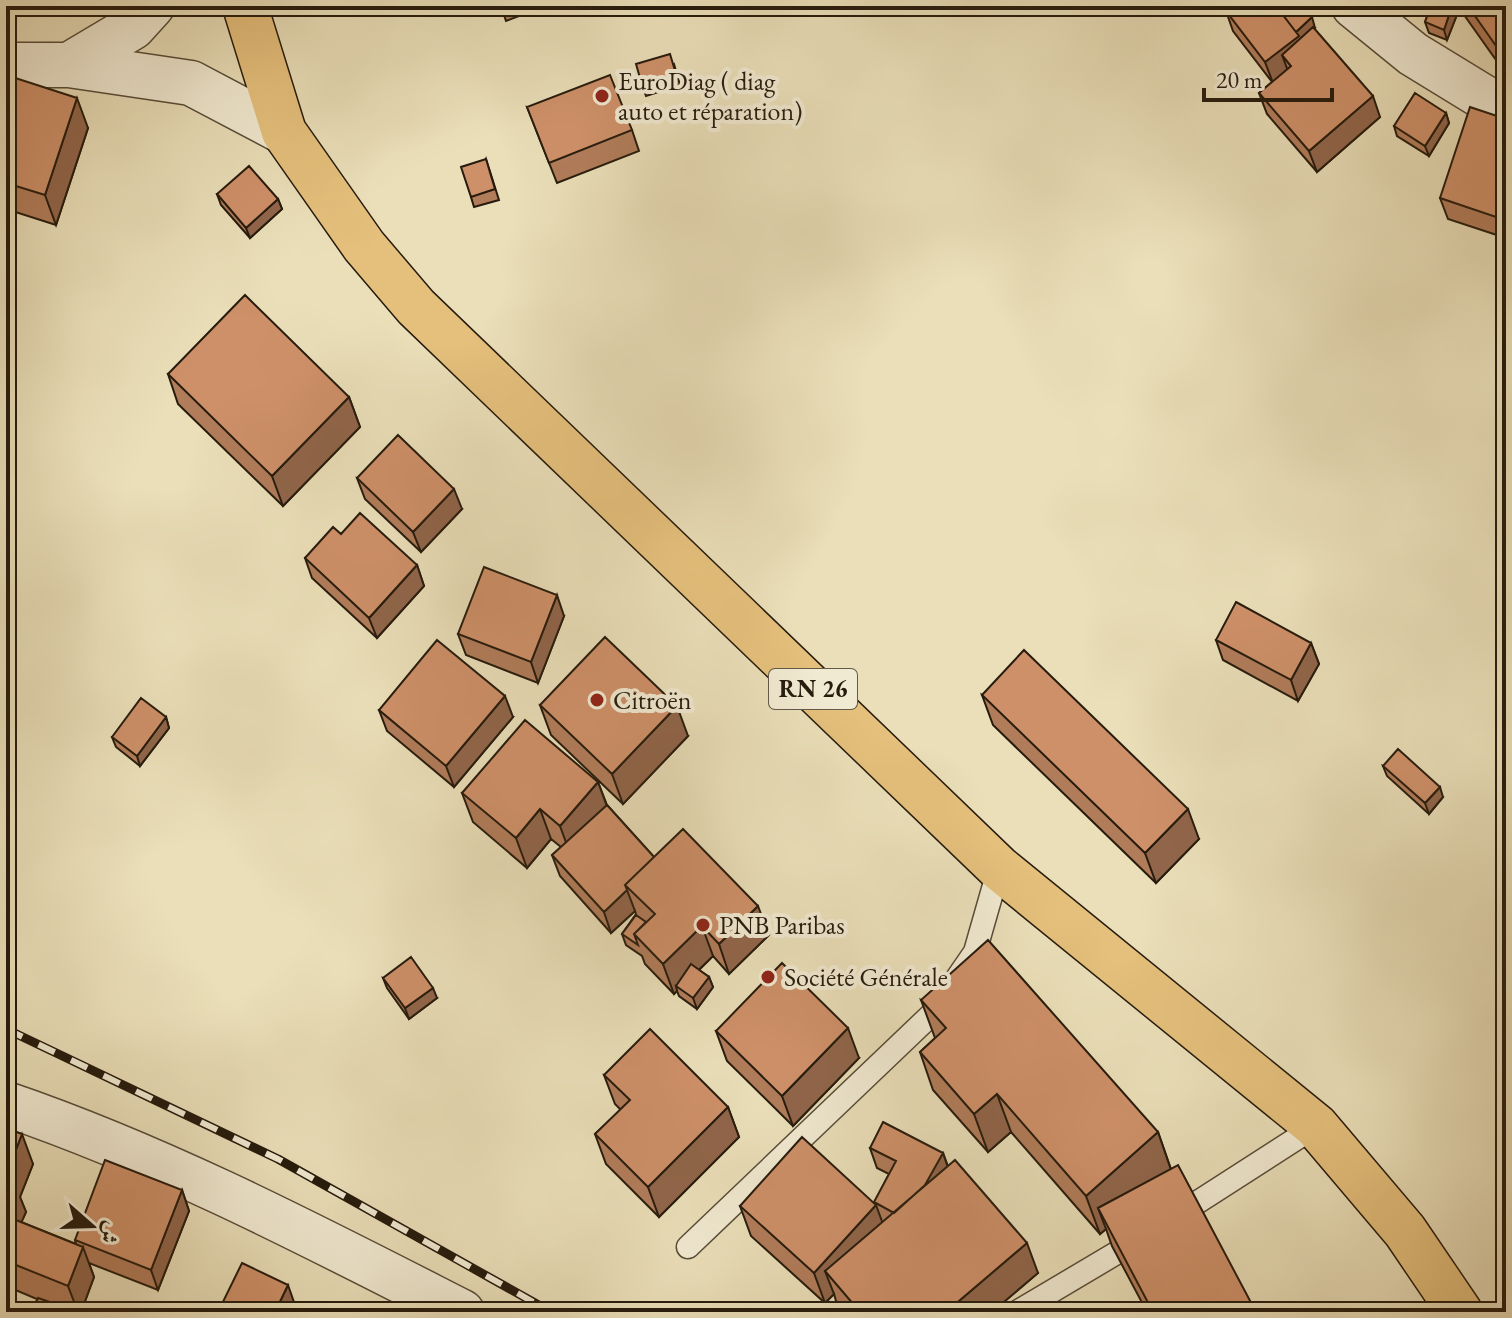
<svg xmlns="http://www.w3.org/2000/svg" width="1512" height="1318" viewBox="0 0 1512 1318" font-family="'EB Garamond',Amiri,serif">
	<style>
		.lines { fill: none; stroke-linecap: round; stroke-linejoin: round }
		.service-casing { stroke: #574c38; stroke-width: 25 }
		.minor-casing { stroke: #574c38; stroke-width: 47 }
		.primary-casing { stroke: #261b0d; stroke-width: 47 }
		.service { stroke: #f1ead2; stroke-width: 22 }
		.minor { stroke: #f1ead2; stroke-width: 44 }
		.primary { stroke: #e5c07c; stroke-width: 44 }
		.rail-casing { stroke: #261b0d; stroke-width: 9 }
		.rail { stroke: #f1ead2; stroke-width: 6; stroke-dasharray: 18; stroke-linecap: butt }
		.wall { fill: #b17c5a; stroke: #261b0d; stroke-width: 2 }
		.shaded-wall { fill: #90654a; stroke: #261b0d; stroke-width: 2 }
		.building { fill: #ce9069; stroke: #261b0d; stroke-width: 2 }
		.poi-dot { fill: #8f2418; stroke: #f1ead2; stroke-width: 3 }
		.labels { text-anchor: middle; stroke-width: 8; stroke-linejoin: round; paint-order: stroke }
		.shield { fill: #f1ead2; stroke: #635948; stroke-width: 2 }
		.shield-label { font-size: 24px; font-weight: bold; fill: #261b0d }
		.poi-label { font-size: 26px; fill: #261b0d; stroke: #f1ead2; text-anchor: start }
	</style>
	<rect width="100%" height="100%" fill="#eadfb9"/>
	<filter id="stains"><feTurbulence type="fractalNoise" baseFrequency=".0025" numOctaves="4"/><feColorMatrix values="0 0 0 0 .2 0 0 0 0 .09 0 0 0 0 .02 0 0 0 .5 -.17"/></filter>
	<radialGradient id="worn" r=".72"><stop offset=".6" stop-color="#630" stop-opacity="0"/><stop offset="1" stop-color="#630" stop-opacity=".3"/></radialGradient>
	<g class="lines">
		<g class="service-casing">
			<path id="service" d="M1173 1218 1316 1126
				M688 1247 933 1013 975 952 999 868
				M1017 1312 1140 1239"/>
		</g>
		<g class="minor-casing">
			<path id="minor" d="M1354 6 1413 54 1506 111
				M6 65H69L191 83 284 132
				M69 65 133 27 152 6
				M6 1104C164 1158 313 1236 462 1312"/>
		</g>
		<g class="primary-casing">
			<path id="primary" d="M245 6 284 132 364 246 416 307 999 868 1316 1126 1405 1231 1460 1312"/>
		</g>
		<use href="#service" class="service"/>
		<use href="#minor" class="minor"/>
		<use href="#primary" class="primary"/>
		<g class="rail-casing">
			<path id="rail" d="M6 1029 278 1159 551 1312"/>
		</g>
		<use href="#rail" class="rail"/>
	</g>
	<path class="wall" d="M501 6H545L506 21Z
		M1431 6H1506V74L1462 12 1460 7 1447 40 1429 33 1425 22Z
		M1279 10 1315 28 1314 29 1380 117 1317 172 1267 114 1259 93 1272 82 1233 31 1226 11Z
		M674 64 680 85 646 96 642 85Z
		M6 75 88 128 56 225 6 209Z
		M527 107 632 130 639 151 557 183Z
		M1446 113 1449 123 1429 156 1397 136 1394 126Z
		M1506 119V238L1448 219 1440 198Z
		M486 159 499 200 474 207 471 197Z
		M217 194 278 199 282 209 250 238 221 205Z
		M168 374 349 397 360 427 283 506 178 404Z
		M357 478 462 509 421 552 365 499Z
		M341 534 417 565 424 586 377 638 312 578 305 558Z
		M564 616 538 683 466 655 458 634Z
		M1216 640 1311 643 1319 664 1298 701 1223 660Z
		M982 695 1199 839 1156 883 993 725Z
		M540 705 688 736 623 804 551 735Z
		M379 710 513 717 454 787 387 731Z
		M166 717 169 728 140 766 116 747 112 737Z
		M1383 766 1443 797 1429 814 1387 776Z
		M598 782 607 805 654 857 769 935 729 974 713 956 699 970 709 977 713 987 697 1009 679 996 677 991 674 994 645 964 642 956 626 945 622 934 636 914 635 911 611 933 560 876 552 855 561 847 551 839 527 868 473 822 462 793Z
		M383 978 437 998 409 1019 387 988Z
		M921 1000 1158 1132 1171 1169 1256 1312H1147L1112 1246 1106 1229 1100 1234 1011 1132 988 1152 933 1090 920 1052 935 1038Z
		M716 1031 859 1058 793 1126 727 1061Z
		M604 1075 728 1107 739 1137 659 1217 606 1164 595 1134 621 1110 615 1104Z
		M6 1128 33 1164 20 1197 26 1212 21 1222 76 1244 75 1240 182 1190 189 1211 158 1290 89 1263 94 1277 81 1312H33L37 1299 6 1286Z
		M870 1148 943 1153 948 1166 1038 1273 992 1312H845L836 1301 834 1294 825 1303 751 1236 740 1206 874 1203 889 1174 877 1168Z"/>
	<path class="shaded-wall" d="M1135 6H1143L1137 11Z
		M1452 6 1460 7 1447 40 1444 30Z
		M1312 17 1315 28 1301 41 1291 66 1282 55 1288 71 1273 83 1265 62Z
		M1373 96 1380 117 1317 172 1309 151Z
		M77 98 88 128 56 225 45 195Z
		M1446 113 1449 123 1429 156 1425 146Z
		M278 199 282 209 250 238 246 228Z
		M1506 208V228L1502 219Z
		M349 397 360 427 283 506 272 476Z
		M454 489 462 509 421 552 413 532Z
		M417 565 424 586 377 638 369 618Z
		M557 595 564 616 538 683 531 662Z
		M1311 643 1319 664 1298 701 1291 680Z
		M505 696 513 717 454 787 446 766Z
		M677 706 688 736 623 804 612 774Z
		M166 717 169 728 140 766 137 756Z
		M598 782 609 812 571 856 560 826Z
		M1440 787 1443 797 1429 814 1425 803Z
		M540 809 551 839 527 868 516 838Z
		M1188 809 1199 839 1156 883 1145 853Z
		M627 890 635 911 611 933 604 912Z
		M758 906 769 935 729 974 719 944Z
		M702 926 713 956 680 988 676 986 677 991 674 994 663 964Z
		M709 977 713 987 697 1009 693 998Z
		M433 988 437 998 409 1019 405 1008Z
		M848 1028 859 1058 793 1126 782 1096Z
		M997 1094 1011 1132 988 1152 974 1114Z
		M728 1107 739 1137 659 1217 648 1187Z
		M1158 1132 1171 1170 1098 1208 1106 1229 1100 1234 1086 1196Z
		M22 1134 33 1164 20 1197 26 1212 12 1244 6 1227V1175Z
		M943 1153 950 1174 902 1217Z
		M182 1190 189 1211 158 1290 151 1270Z
		M876 1205 887 1235 825 1271 834 1294 825 1303 814 1273Z
		M1027 1243 1038 1273 992 1312H946Z
		M83 1247 94 1277 81 1312H78L68 1286Z
		M288 1285 295 1305 292 1312H275Z"/>
	<path class="building" d="M1231 6H1276L1299 36 1265 62 1226 11Z
		M1284 6H1301L1312 17 1296 32 1279 10Z
		M1431 6H1452L1444 30 1425 22Z
		M1468 6H1506V60Z
		M1313 27 1373 96 1309 151 1259 93 1291 66 1282 55Z
		M670 54 676 74 642 85 636 64Z
		M6 75 77 98 45 195 6 183Z
		M610 75 632 130 549 163 527 107Z
		M1415 93 1446 113 1425 146 1394 126Z
		M1470 107 1506 119V208L1502 219 1440 198Z
		M486 159 495 189 471 197 461 167Z
		M249 166 278 199 246 228 217 194Z
		M245 295 349 397 272 476 168 374Z
		M398 435 454 489 413 532 357 478Z
		M360 513 417 565 369 618 305 558 333 527 341 534Z
		M484 567 557 595 531 662 458 634Z
		M1236 602 1311 643 1291 680 1216 640Z
		M605 637 677 706 612 774 540 705Z
		M437 640 505 696 446 766 379 710Z
		M1024 650 1188 809 1145 853 982 695Z
		M141 698 166 717 137 756 112 737Z
		M525 720 598 782 560 826 540 809 516 838 462 793Z
		M1398 749 1440 787 1425 803 1383 766Z
		M607 805 654 857 625 885 627 890 604 912 552 855Z
		M683 829 758 906 719 944 702 926 663 964 634 934 655 914 625 885Z
		M636 915 646 922 634 934 638 945 622 934Z
		M988 940 1158 1132 1086 1196 997 1094 974 1114 920 1052 946 1028 921 1000Z
		M411 957 433 988 405 1008 383 978Z
		M782 963 848 1028 782 1096 716 1031Z
		M691 964 709 977 693 998 676 986Z
		M650 1029 728 1107 648 1187 595 1134 630 1100 604 1075Z
		M883 1122 943 1153 925 1185 894 1213 874 1202 896 1161 870 1148Z
		M6 1128 22 1134 6 1175Z
		M802 1137 876 1205 814 1273 740 1206Z
		M105 1160 182 1190 151 1270 75 1240Z
		M955 1160 1027 1243 946 1312H860L825 1271Z
		M1178 1165 1256 1312H1153L1098 1208Z
		M6 1179 15 1182 6 1203Z
		M6 1216 83 1247 68 1286 6 1261Z
		M242 1263 288 1285 275 1312H218Z
		M38 1298 79 1312H33Z"/>
	<g class="poi-dot">
		<circle cx="602" cy="96" r="8"/>
		<circle cx="597" cy="700" r="8"/>
		<circle cx="703" cy="925" r="8"/>
		<circle cx="768" cy="977" r="8"/>
	</g>
	<g class="labels">
		<rect class="shield" x="769" y="669" width="88" height="40" rx="6"/>
		<g class="shield-label">
			<text x="813" y="697">RN 26</text>
		</g>
		<g class="poi-label">
			<text x="618" y="90">EuroDiag ( diag<tspan x="618" dy="30">auto et réparation)</tspan></text>
			<text x="613" y="709">Citroën</text>
			<text x="719" y="934">PNB Paribas</text>
			<text x="784" y="986">Société Générale</text>
		</g>
	</g>
	<rect width="1512" height="1318" fill="none" stroke="#eadfb9" stroke-width="32"/>
	<rect x="8" y="8" width="1496" height="1302" fill="none" stroke="#261b0d" stroke-width="4"/>
	<rect x="16" y="16" width="1480" height="1286" fill="none" stroke="#261b0d" stroke-width="2"/>
	<g transform="translate(92 1226) rotate(110)" stroke="#f1ead2" stroke-width="6" paint-order="stroke">
	<path d="M0-6L14 30L0 20L-14 30Z" fill="#261b0d"/>
	<text y="-12" font-size="22" font-weight="bold" text-anchor="middle" fill="#261b0d">ش</text>
	</g>
	<path d="M1204 88v12h128v-12" fill="none" stroke="#261b0d" stroke-width="4"/>
	<text x="1216" y="88" font-size="24" fill="#261b0d" stroke="#f1ead2" stroke-width="6" paint-order="stroke">20 m</text>
	<rect width="100%" height="100%" filter="url(#stains)"/>
	<rect width="100%" height="100%" fill="url(#worn)"/>
</svg>
